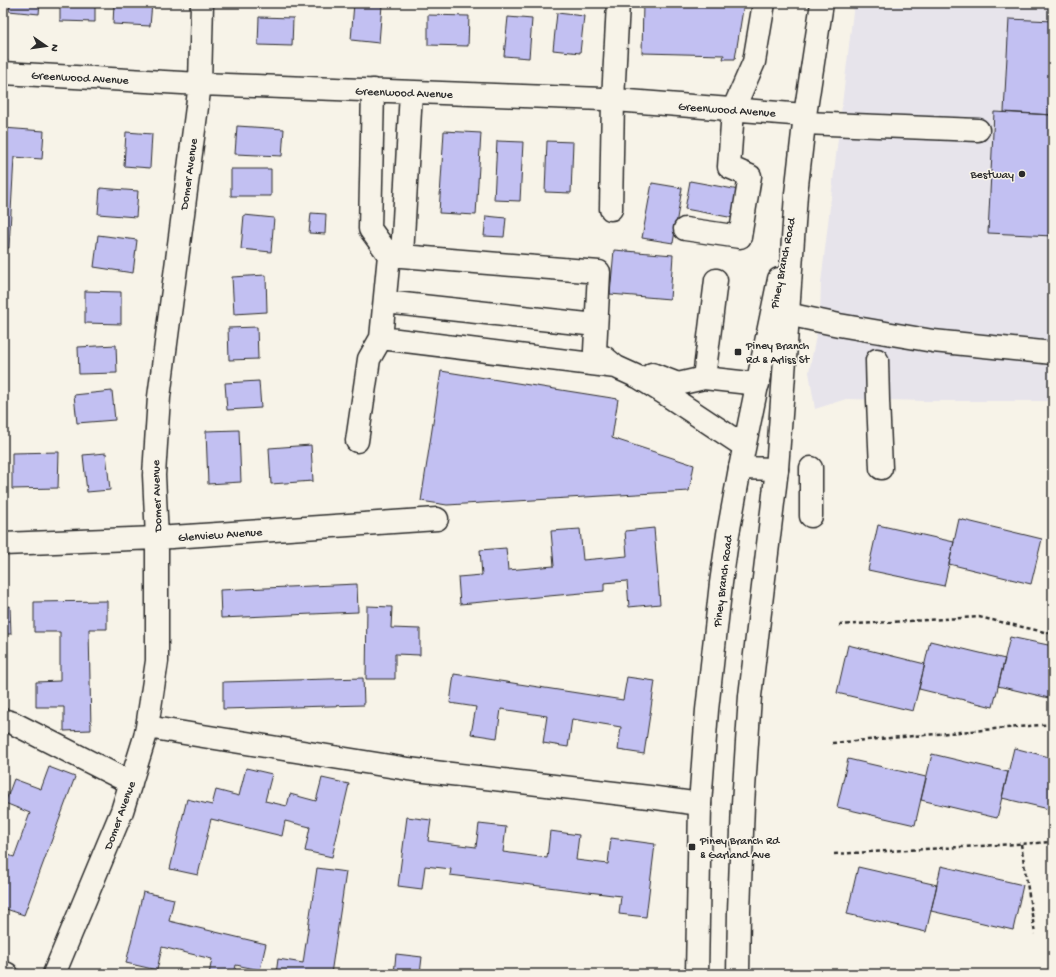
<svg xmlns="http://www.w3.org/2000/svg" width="1056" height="977" viewBox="0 0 1056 977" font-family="'Gochi Hand',sans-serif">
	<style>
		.built { fill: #e7e4eb }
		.building { fill: #c2c0f2; stroke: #2b2b2b }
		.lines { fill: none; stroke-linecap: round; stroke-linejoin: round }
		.minor-casing { stroke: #2b2b2b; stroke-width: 25 }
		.major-casing { stroke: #2b2b2b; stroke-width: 25 }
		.path { stroke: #2b2b2b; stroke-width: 2.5; stroke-dasharray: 4 3; stroke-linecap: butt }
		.minor { stroke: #f7f3e8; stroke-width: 22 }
		.major { stroke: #f7f3e8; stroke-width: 22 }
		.poi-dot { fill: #2b2b2b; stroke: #f7f3e8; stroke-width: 1.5 }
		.labels { text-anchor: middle; stroke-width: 3; stroke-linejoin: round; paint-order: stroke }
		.street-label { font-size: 12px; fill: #2b2b2b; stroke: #f7f3e8 }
		.poi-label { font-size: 12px; fill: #2b2b2b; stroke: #f7f3e8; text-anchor: start }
	</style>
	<rect width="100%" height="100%" fill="#f7f3e8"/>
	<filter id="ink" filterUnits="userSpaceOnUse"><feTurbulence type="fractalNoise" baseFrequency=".025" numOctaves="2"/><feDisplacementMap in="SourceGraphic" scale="8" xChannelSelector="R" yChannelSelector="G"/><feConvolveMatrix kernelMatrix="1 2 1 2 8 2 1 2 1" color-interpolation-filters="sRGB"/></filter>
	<g filter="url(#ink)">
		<path class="built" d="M854 3H1053V401H925L846 399 815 409 809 372 820 315 821 283Z"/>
		<path class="building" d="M10 3H40L39 14 9 11Z
			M60 3H95V22L60 21Z
			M114 3H152L150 26 113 24Z
			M354 3 382 5 379 43 351 40Z
			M643 3H744L735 59H723L724 55 642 53Z
			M557 13 584 16 580 53 553 50Z
			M428 15 469 16 468 46 428 45Z
			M259 17 293 18 292 46 258 45Z
			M508 17 532 19 529 58 504 56Z
			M1009 19 1053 21V115L1004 112Z
			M994 112 1053 115V236L988 233Z
			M237 126 284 129 282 156 235 154Z
			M3 128 44 131 42 159 14 157 9 248H3Z
			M444 131 481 133 476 215 439 213Z
			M126 132 152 134 150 168 124 166Z
			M497 141 523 142 520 201 494 200Z
			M547 141 573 142 571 193 545 192Z
			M231 169H271V196H231Z
			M690 181 739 190 734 218 685 209Z
			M652 183 682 188 673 243 642 238Z
			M100 188 138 191 136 217 98 214Z
			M311 213 326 214 325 234 309 233Z
			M244 215 274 218 271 252 241 249Z
			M486 216 506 218 504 237 484 236Z
			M98 235 137 240 133 273 94 267Z
			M614 250 673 255 670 299 610 294Z
			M266 275 267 312 234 314 232 277Z
			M85 291 121 292V324L85 323Z
			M257 327 258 359 229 360 228 328Z
			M116 345 117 373 79 374 78 347Z
			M441 371 618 399 612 438 694 465 689 491 447 505 421 501Z
			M259 381 261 408 227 410 225 383Z
			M112 391 115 420 77 423 74 395Z
			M239 430 241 482 208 484 206 431Z
			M311 445 313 481 271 484 269 448Z
			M59 452 58 488 12 489V453Z
			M106 453 110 490 87 492 83 455Z
			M959 519 1042 539 1031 584 949 564Z
			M878 525 954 542 944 586 868 570Z
			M654 528 660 604 629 607 627 581 604 583V591L460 604 458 577 482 575 480 550 506 548 508 570 554 566 551 531 580 529 583 560 627 556 625 531Z
			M357 584 358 612 221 618 220 590Z
			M107 601V629H89L91 730 64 731V707H36V682L60 681V632H34V602Z
			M10 606 11 634H3V607Z
			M367 606 392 607 391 628 420 629V655L395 654V679H366Z
			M1010 637 1053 646V699L998 686Z
			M930 641 1005 659 993 707 919 689Z
			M848 645 925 664 913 711 837 693Z
			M454 674 623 700 627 677 655 681 644 754 618 750 621 727 572 719 568 747 543 743 547 716 501 709 497 738 471 734 476 707 450 703Z
			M363 678 364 705 223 709V682Z
			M1014 748 1053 758V810L1002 798Z
			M932 754 1008 772 997 818 921 800Z
			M848 759 926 777 915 825 837 807Z
			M49 767 75 777 24 915 3 908V887L5 881H3V853L14 857 30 813 5 803 14 779 41 789Z
			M246 768 272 774 265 801 287 806 290 794 316 801 322 778 349 784 332 857 305 851 310 827 285 821 282 836 211 819 198 875 170 869 187 799 212 805 216 790 239 796Z
			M407 817 431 820 428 841 476 847 479 824 506 827 503 852 547 858 550 831 579 835 576 860 608 864 611 838 655 844 646 917 619 914 621 896 450 875 451 869 425 866 422 889 398 886Z
			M941 866 1023 885 1013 930 931 911Z
			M858 867 937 885 926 932 847 914Z
			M317 868 346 872 331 974H276L278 959 303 963Z
			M143 892 174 899 169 921 266 944 260 970 236 965 234 974H209L212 959 162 947 157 970 126 963Z
			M396 954 422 957 420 974H394Z"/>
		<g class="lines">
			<g class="minor-casing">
				<path id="minor" d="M3 73 200 84 603 99 805 115
					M804 123 978 130
					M611 209 613 100 618 3
					M685 229 740 237 750 176 729 167 733 110 754 62 764 3
					M389 255 599 272 595 351
					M402 256 411 92
					M385 302 596 325
					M773 311 839 325 933 341 1053 353
					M381 338 616 367
					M604 357 616 367 638 377 667 395 744 446
					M877 360 878 400 881 468
					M652 374 678 384 704 378 758 384
					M704 378 716 280
					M357 441 369 359 381 338 389 255 370 229 373 90
					M740 468 777 469
					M811 516V468
					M3 544 157 538 437 519
					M3 720 13 723 131 783
					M147 727 408 769 649 797 700 804
					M3 972 7 974
					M54 974 122 811 145 737 147 727 157 661V538L154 475 159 397 200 84 202 3"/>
			</g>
			<g class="major-casing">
				<path id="major" d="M697 974 700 804 707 710 721 583 728 534 740 468 779 279
					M738 974 739 912 743 804 750 696 777 469 784 374 796 194 805 115 822 3"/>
			</g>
			<path class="path" d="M839 625 979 617 1053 634
				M832 743 1053 724
				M1021 844 1035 934
				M834 854 1053 842"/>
			<use href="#minor" class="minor"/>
			<use href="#major" class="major"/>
		</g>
	</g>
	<g class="poi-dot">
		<circle cx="1022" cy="174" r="4"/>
		<rect x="734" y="348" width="8" height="8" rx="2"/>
		<rect x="688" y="843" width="8" height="8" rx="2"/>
	</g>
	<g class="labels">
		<g class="street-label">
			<text transform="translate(80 77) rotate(3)" y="4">Greenwood Avenue</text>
			<text transform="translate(404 92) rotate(2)" y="4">Greenwood Avenue</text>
			<text transform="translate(727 109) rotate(4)" y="4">Greenwood Avenue</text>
			<text transform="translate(188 174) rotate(-82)" y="4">Domer Avenue</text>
			<text transform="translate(782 263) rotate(-79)" y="4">Piney Branch Road</text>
			<text transform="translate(156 496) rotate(-92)" y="4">Domer Avenue</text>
			<text transform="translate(220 534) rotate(-4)" y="4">Glenview Avenue</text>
			<text transform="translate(722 581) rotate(-83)" y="4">Piney Branch Road</text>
			<text transform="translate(119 815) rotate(-70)" y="4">Domer Avenue</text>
		</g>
		<g class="poi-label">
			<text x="1014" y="178" text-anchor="end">Bestway</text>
			<text x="746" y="349">Piney Branch<tspan x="746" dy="14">Rd &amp; Arliss St</tspan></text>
			<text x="700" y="844">Piney Branch Rd<tspan x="700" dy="14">&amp; Garland Ave</tspan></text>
		</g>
	</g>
	<rect width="1056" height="977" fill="none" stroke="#f7f3e8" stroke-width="16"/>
	<rect x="8" y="8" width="1040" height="961" fill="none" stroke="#2b2b2b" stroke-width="1.5" filter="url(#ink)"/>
	<g transform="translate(46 46) rotate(103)" stroke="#f7f3e8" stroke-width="3" paint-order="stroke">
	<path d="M0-3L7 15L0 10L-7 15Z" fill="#2b2b2b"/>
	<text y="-6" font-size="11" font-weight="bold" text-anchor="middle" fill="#2b2b2b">N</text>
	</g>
</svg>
